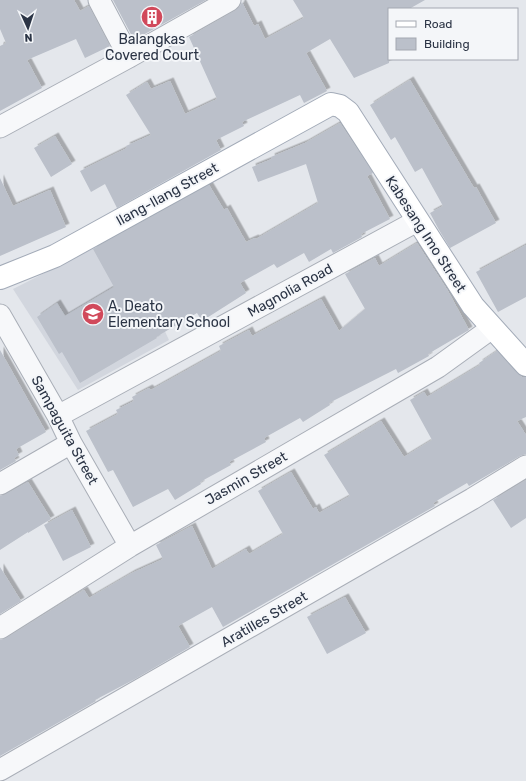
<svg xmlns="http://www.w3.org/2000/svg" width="526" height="781" viewBox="0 0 526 781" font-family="Rubik,sans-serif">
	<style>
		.built { fill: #d2d6de }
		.building { fill: #bbc0ca; filter: url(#shadow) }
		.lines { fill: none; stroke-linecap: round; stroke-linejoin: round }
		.minor-casing { stroke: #a9aeb7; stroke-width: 23 }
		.major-casing { stroke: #a3abb8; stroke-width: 24 }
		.minor { stroke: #f7f8fa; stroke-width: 21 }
		.major { stroke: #fff; stroke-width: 22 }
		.labels { text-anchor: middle; stroke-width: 4; stroke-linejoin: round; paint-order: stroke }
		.poi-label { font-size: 14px; fill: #2b3445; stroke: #f4f6f9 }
		.street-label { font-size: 14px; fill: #2b3445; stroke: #f4f6f9 }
	</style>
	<defs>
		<filter id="shadow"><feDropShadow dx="3.5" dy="-3.5" stdDeviation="0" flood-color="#0004"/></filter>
	</defs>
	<rect width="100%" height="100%" fill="#e4e7ec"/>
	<path class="built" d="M120 235 169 340 78 390 13 289Z"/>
	<path class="building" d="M0 0H74L80 11 89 6 110 46 85 58 76 39 27 60 42 88 0 111V46L6 43 0 29Z
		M113 0H206L134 40Z
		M293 0H425L409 9H389V63L354 78 330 39 306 53 327 91 304 103 300 95 242 122 244 126 216 140 221 150 117 208 105 184 91 192 80 171 127 148 126 146 151 135 126 95 147 82 151 89 170 81 185 114 217 99 189 37 236 10 240 6 242 2 254 26 258 24 265 39 304 18Z
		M410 80 474 188 476 187 496 223 450 248 439 230 430 213 443 206 422 168 415 172 395 137 391 140 370 105Z
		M340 123 373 173 367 176 390 219 361 234 362 237 333 253 331 249 309 262 304 253 277 268 274 264 240 283 246 293 202 321 197 313 156 337 157 338 80 383 62 352 59 354 37 317 57 303 65 316 114 287 93 249 209 185 224 210 227 208 246 242 255 238 256 239 318 203 306 164 258 182 252 167 272 159 271 157 305 143Z
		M55 136 72 164 51 177 34 148Z
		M0 178 13 206 50 190 66 227 0 256Z
		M417 243 448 291 469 330 428 354 429 356 398 373 396 369 329 403 330 405 303 422 300 418 264 438 266 442 229 462 231 465 200 482 201 484 175 500 168 489 133 507 113 470 108 472 86 431 118 414 116 410 134 401 132 397 149 388 151 390 221 351 219 346 249 330 252 336 321 299 339 331 365 309 345 274 375 258 379 266Z
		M526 245V297L498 312 476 272Z
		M0 350 46 432 16 449 19 455 14 458 16 461 0 470Z
		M497 351 517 373 522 377H526V417L517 421 526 435V454L520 456 469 486 467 483 433 503 435 506 223 627 212 607 178 626 190 647 135 679 95 700 96 701 0 756V640L6 638 84 590 89 598 132 573 163 559 156 545 192 526 212 569 246 549 249 554 283 534 258 491 291 472 313 509 316 507 319 513 350 496 324 455 381 421 404 457 432 440 410 400 424 392 427 397 480 365 479 363Z
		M526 480V518L511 528 493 500Z
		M28 482 51 519 28 533V532L0 550V496L6 494Z
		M72 510 91 547 63 561 44 525Z
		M0 567 21 601 0 614Z
		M345 597 366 633 327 654 307 617Z"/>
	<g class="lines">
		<g class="minor-casing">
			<path id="minor" d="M99 0 129 57
				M0 127 129 57 230 0
				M0 315 58 416 71 443 130 546
				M58 416 417 221
				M0 484 71 443
				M0 628 130 546 438 367 492 328
				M0 770 472 499 526 466"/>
		</g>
		<g class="major-casing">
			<path id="major" d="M0 278 55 256 331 104 340 106 348 112 473 306 526 365"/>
		</g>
		<use href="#minor" class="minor"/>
		<use href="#major" class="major"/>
	</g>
	<defs>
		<g id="building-disc" transform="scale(1.15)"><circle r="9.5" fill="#d1495b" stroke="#f4f6f9"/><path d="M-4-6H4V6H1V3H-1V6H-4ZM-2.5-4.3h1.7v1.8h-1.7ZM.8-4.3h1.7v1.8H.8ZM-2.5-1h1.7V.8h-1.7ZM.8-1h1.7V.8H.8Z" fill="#fff"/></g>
		<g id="school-disc" transform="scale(1.15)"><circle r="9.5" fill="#d1495b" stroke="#f4f6f9"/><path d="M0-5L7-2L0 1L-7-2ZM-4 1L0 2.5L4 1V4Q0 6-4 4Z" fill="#fff"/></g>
	</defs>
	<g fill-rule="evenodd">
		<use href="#building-disc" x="152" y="17"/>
		<use href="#school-disc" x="93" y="314"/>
	</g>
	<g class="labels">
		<g class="poi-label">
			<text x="152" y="44">Balangkas<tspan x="152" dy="16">Covered Court</tspan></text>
			<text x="108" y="311" text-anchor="start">A. Deato<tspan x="108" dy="16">Elementary School</tspan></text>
		</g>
		<g class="street-label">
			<text transform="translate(167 194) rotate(-29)" y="5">Ilang-Ilang Street</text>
			<text transform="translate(426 234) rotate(57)" y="5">Kabesang Imo Street</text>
			<text transform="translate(290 290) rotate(-29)" y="5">Magnolia Road</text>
			<text transform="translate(65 430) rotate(61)" y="5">Sampaguita Street</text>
			<text transform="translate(246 478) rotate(-30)" y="5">Jasmin Street</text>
			<text transform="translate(264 619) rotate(-30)" y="5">Aratilles Street</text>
		</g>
	</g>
	<rect x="388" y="8" width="130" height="52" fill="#f4f6f9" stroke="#a4a8b1"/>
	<rect x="396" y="21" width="20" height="6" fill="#ffffff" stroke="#a4a8b1"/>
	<text x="424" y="28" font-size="12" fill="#2b3445">Road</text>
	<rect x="396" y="38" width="20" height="12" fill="#bbc0ca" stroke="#a4a8b1"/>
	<text x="424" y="48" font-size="12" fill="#2b3445">Building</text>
	<g transform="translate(28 28) rotate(177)" stroke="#f4f6f9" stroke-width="3" paint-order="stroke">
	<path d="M0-3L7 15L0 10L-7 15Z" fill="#2b3445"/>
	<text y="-6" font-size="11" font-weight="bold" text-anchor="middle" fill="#2b3445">N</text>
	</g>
</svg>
